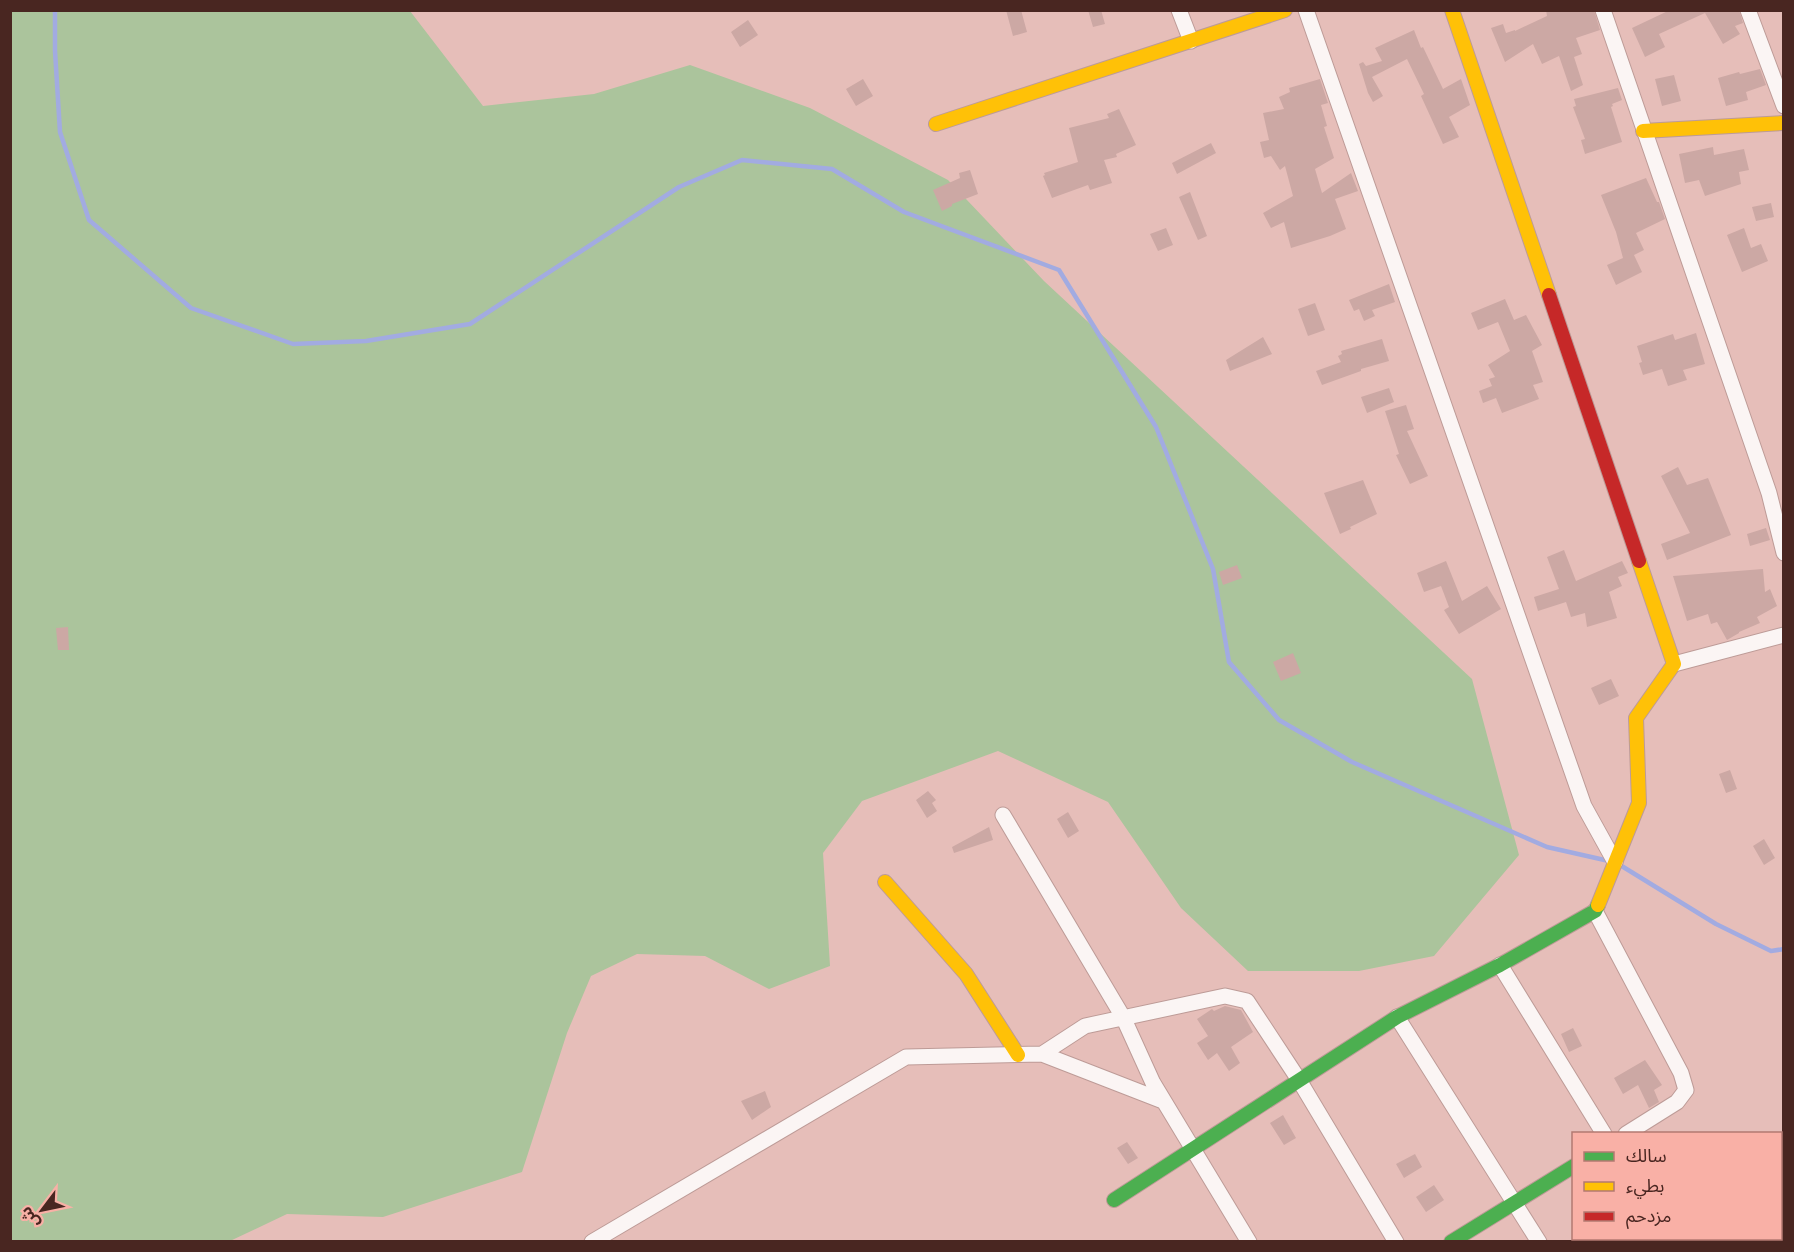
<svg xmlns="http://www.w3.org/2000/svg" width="1794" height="1252" viewBox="0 0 1794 1252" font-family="Montserrat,'Noto Sans Arabic',sans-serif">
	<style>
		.green { fill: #abc49c }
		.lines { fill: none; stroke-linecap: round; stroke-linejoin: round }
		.stream { stroke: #a2abe1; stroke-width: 4.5 }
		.building { fill: #cca8a4 }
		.street-casing { stroke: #bd9b97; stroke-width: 17 }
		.fast-casing { stroke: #bd9b97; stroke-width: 16 }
		.slow-casing { stroke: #bd9b97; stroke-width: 16 }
		.jam-casing { stroke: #bd9b97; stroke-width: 16 }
		.street { stroke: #fbf5f4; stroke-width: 15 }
		.fast { stroke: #4caf50; stroke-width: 14 }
		.slow { stroke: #ffc107; stroke-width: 14 }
		.jam { stroke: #c62828; stroke-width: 14 }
	</style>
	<rect width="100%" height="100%" fill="#e6beb9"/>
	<path class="green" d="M10 11H410L483 106 594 94 690 65 810 108 948 180 1044 281 1472 679 1519 855 1434 956 1359 971H1248L1181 908 1108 802 998 751 862 801 823 853 830 966 769 989 705 956 637 954 591 976 567 1033 522 1172 383 1217 287 1214 230 1241H11Z"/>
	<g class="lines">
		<path class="stream" d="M55 10V51L60 132 89 220 191 308 293 344 366 341 470 324 679 187 742 160 832 169 904 212 1059 270 1156 427 1213 569 1229 662 1279 720 1352 762 1547 847 1609 861
			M1620 865 1716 924 1771 951 1784 949"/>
	</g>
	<path class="building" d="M1006 10H1021L1027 32 1013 36Z
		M1088 10H1101L1105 24 1093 27Z
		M1546 10H1594L1600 30 1576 38 1582 54 1574 57 1583 85 1571 91 1559 56 1542 64 1533 44 1505 62 1491 28 1503 24 1506 33 1515 30V31L1547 16Z
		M1670 10H1739L1743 23 1735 26 1740 34 1723 44 1705 13 1659 34 1665 47 1645 57 1632 28Z
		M748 20 758 35 740 47 731 32Z
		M1414 30 1421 48 1423 47 1443 89 1461 79 1470 105 1449 117 1459 137 1443 144 1421 96 1424 94 1407 59 1372 77 1383 96 1373 102 1368 93 1359 64 1363 62 1366 66 1382 61 1375 48Z
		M1760 69 1766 85 1746 92 1748 100 1726 106 1718 78 1739 72 1740 74Z
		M1674 75 1681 101 1662 106 1655 79Z
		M863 79 873 96 856 106 846 89Z
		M1320 79 1328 103 1321 105 1327 126 1324 127 1334 158 1315 169 1322 193 1351 173 1358 191 1335 199 1346 229 1330 236 1291 248 1284 222 1271 228 1263 213 1293 196 1285 166 1280 170 1271 156 1264 158 1260 142 1269 140 1263 113 1284 109 1279 97 1290 92 1289 88Z
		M1618 88 1622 100 1612 104 1613 106 1611 107 1622 142 1585 154 1581 140 1585 139 1573 107 1576 106 1574 99Z
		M1119 109 1136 145 1116 154 1117 157 1104 160 1112 183 1090 190 1088 185 1052 198 1043 176 1045 175 1044 173 1078 162 1069 128 1109 118 1107 114Z
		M1211 143 1216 153 1177 174 1172 163Z
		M1713 147 1714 155 1744 149 1749 170 1739 172 1741 184 1705 196 1699 180 1685 183 1679 154Z
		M970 170 978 194 952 204V206L942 211 933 190 960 178 959 173Z
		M1646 178 1657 202H1659L1665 219 1636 233 1644 250 1634 255 1642 272 1616 285 1607 265 1623 258 1616 232 1601 195Z
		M1190 192 1207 236 1198 240 1179 197Z
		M1771 203 1774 217 1756 221 1752 207Z
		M1166 228 1173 245 1158 251 1150 234Z
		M1744 228 1751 248 1761 244 1768 261 1742 272 1727 235Z
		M1389 284 1395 302 1372 310 1375 316 1364 321 1359 309 1354 311 1349 300Z
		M1505 299 1514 320 1526 315 1542 345 1532 351 1543 382 1533 385 1539 399 1502 413 1496 398 1483 403 1479 391 1492 386 1489 379 1495 377 1488 365 1510 351 1498 322 1478 330 1471 313Z
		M1315 303 1325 330 1308 336 1298 309Z
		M1696 333 1705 364 1683 370 1687 380 1668 386 1662 369 1643 375 1639 363 1642 362 1637 346 1673 334 1675 340Z
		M1263 337 1272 354 1230 371 1226 360Z
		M1382 339 1389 361 1361 369V371L1322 385 1316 371 1341 362 1338 356 1342 354 1341 351Z
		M1389 388 1394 402 1367 413 1361 397Z
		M1406 405 1414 429 1407 431 1428 476 1410 484 1396 455 1399 454 1385 411Z
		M1678 467 1687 485 1708 478 1731 535 1667 560 1661 544 1690 533 1661 476Z
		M1363 480 1377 514 1350 527 1351 529 1340 534 1324 493Z
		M1766 528 1770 540 1750 546 1747 534Z
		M1564 550 1576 581 1622 561 1628 573 1618 577 1622 586 1609 592 1617 618 1587 627 1585 613 1571 617 1566 602 1538 611 1534 597 1559 589 1547 557Z
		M1446 561 1462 601 1487 586 1501 609 1459 634 1444 610 1449 607 1441 586 1424 592 1417 573Z
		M1237 565 1242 578 1223 585 1219 572Z
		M1763 569 1765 592 1770 589 1777 606 1757 617 1760 623 1739 632V633L1727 640 1717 622 1711 624 1708 614 1687 621 1673 576Z
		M68 627 69 650H58L56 628Z
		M1293 653 1301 673 1281 681 1273 662Z
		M1611 679 1619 696 1599 705 1591 688Z
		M1730 770 1737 789 1726 793 1719 774Z
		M928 791 936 800 932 803 937 811 927 818 916 800Z
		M1068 812 1079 831 1068 838 1057 819Z
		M989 827 993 840 954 853 952 847Z
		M1764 839 1775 858 1764 865 1753 846Z
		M1225 1006 1241 1010 1253 1032 1231 1047 1240 1063 1229 1071 1217 1053 1208 1060 1197 1043 1208 1036 1197 1019 1212 1009 1214 1011Z
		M1573 1028 1582 1046 1569 1052 1561 1034Z
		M1645 1060 1662 1085 1654 1090 1659 1102 1649 1108 1638 1085 1623 1094 1614 1078Z
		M765 1091 771 1107 752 1120 741 1101Z
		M1283 1115 1296 1138 1284 1145 1270 1123Z
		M1127 1142 1138 1158 1128 1164 1117 1148Z
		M1415 1154 1422 1167 1404 1178 1396 1164Z
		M1434 1185 1444 1200 1426 1212 1416 1197Z"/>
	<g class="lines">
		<g class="street-casing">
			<path id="street" d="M1179 10 1191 41
				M1306 10 1584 806 1615 862
				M1603 10 1769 493 1784 553
				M1748 10 1784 106
				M1674 664 1784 635
				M1003 815 1123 1017 1153 1083 1249 1242
				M1595 911 1681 1073 1686 1090 1677 1102 1626 1134
				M1500 965 1604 1134
				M1397 1017 1539 1242
				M1042 1054 1163 1101
				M1668 1238 1670 1242
				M592 1242 906 1057 1042 1054 1085 1026 1225 996 1247 1001 1299 1080 1396 1242"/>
		</g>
		<g class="fast-casing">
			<path id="fast" d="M1114 1200 1397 1017 1500 965 1595 911 1598 905
				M1451 1242 1574 1166"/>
		</g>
		<g class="slow-casing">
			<path id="slow" d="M1452 10 1549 295
				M936 124 1285 10
				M1643 131 1784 123
				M885 882 966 974 1018 1055
				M1598 905 1639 803 1636 718 1674 664 1639 561"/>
		</g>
		<g class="jam-casing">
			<path id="jam" d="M1549 295 1639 561"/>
		</g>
		<use href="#street" class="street"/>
		<use href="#fast" class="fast"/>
		<use href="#slow" class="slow"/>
		<use href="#jam" class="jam"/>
	</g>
	<rect width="1794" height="1252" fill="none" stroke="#492621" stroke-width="24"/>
	<rect x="1572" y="1132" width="210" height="108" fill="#f9b0a6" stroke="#b37971" stroke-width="1.5"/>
	<rect x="1584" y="1152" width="30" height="9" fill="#4caf50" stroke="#b37971" stroke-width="1.5"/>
	<text x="1626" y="1162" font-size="18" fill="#492621">سالك</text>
	<rect x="1584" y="1182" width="30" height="9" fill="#ffc107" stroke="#b37971" stroke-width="1.5"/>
	<text x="1626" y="1192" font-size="18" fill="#492621">بطيء</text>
	<rect x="1584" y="1212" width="30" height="9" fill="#c62828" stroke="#b37971" stroke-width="1.5"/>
	<text x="1626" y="1222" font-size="18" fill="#492621">مزدحم</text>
	<g transform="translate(42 1210) rotate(238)" stroke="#f9b0a6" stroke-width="4.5" paint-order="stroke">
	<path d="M0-4.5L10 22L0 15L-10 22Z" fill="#492621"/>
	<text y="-9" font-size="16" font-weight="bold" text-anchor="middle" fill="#492621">ش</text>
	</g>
</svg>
